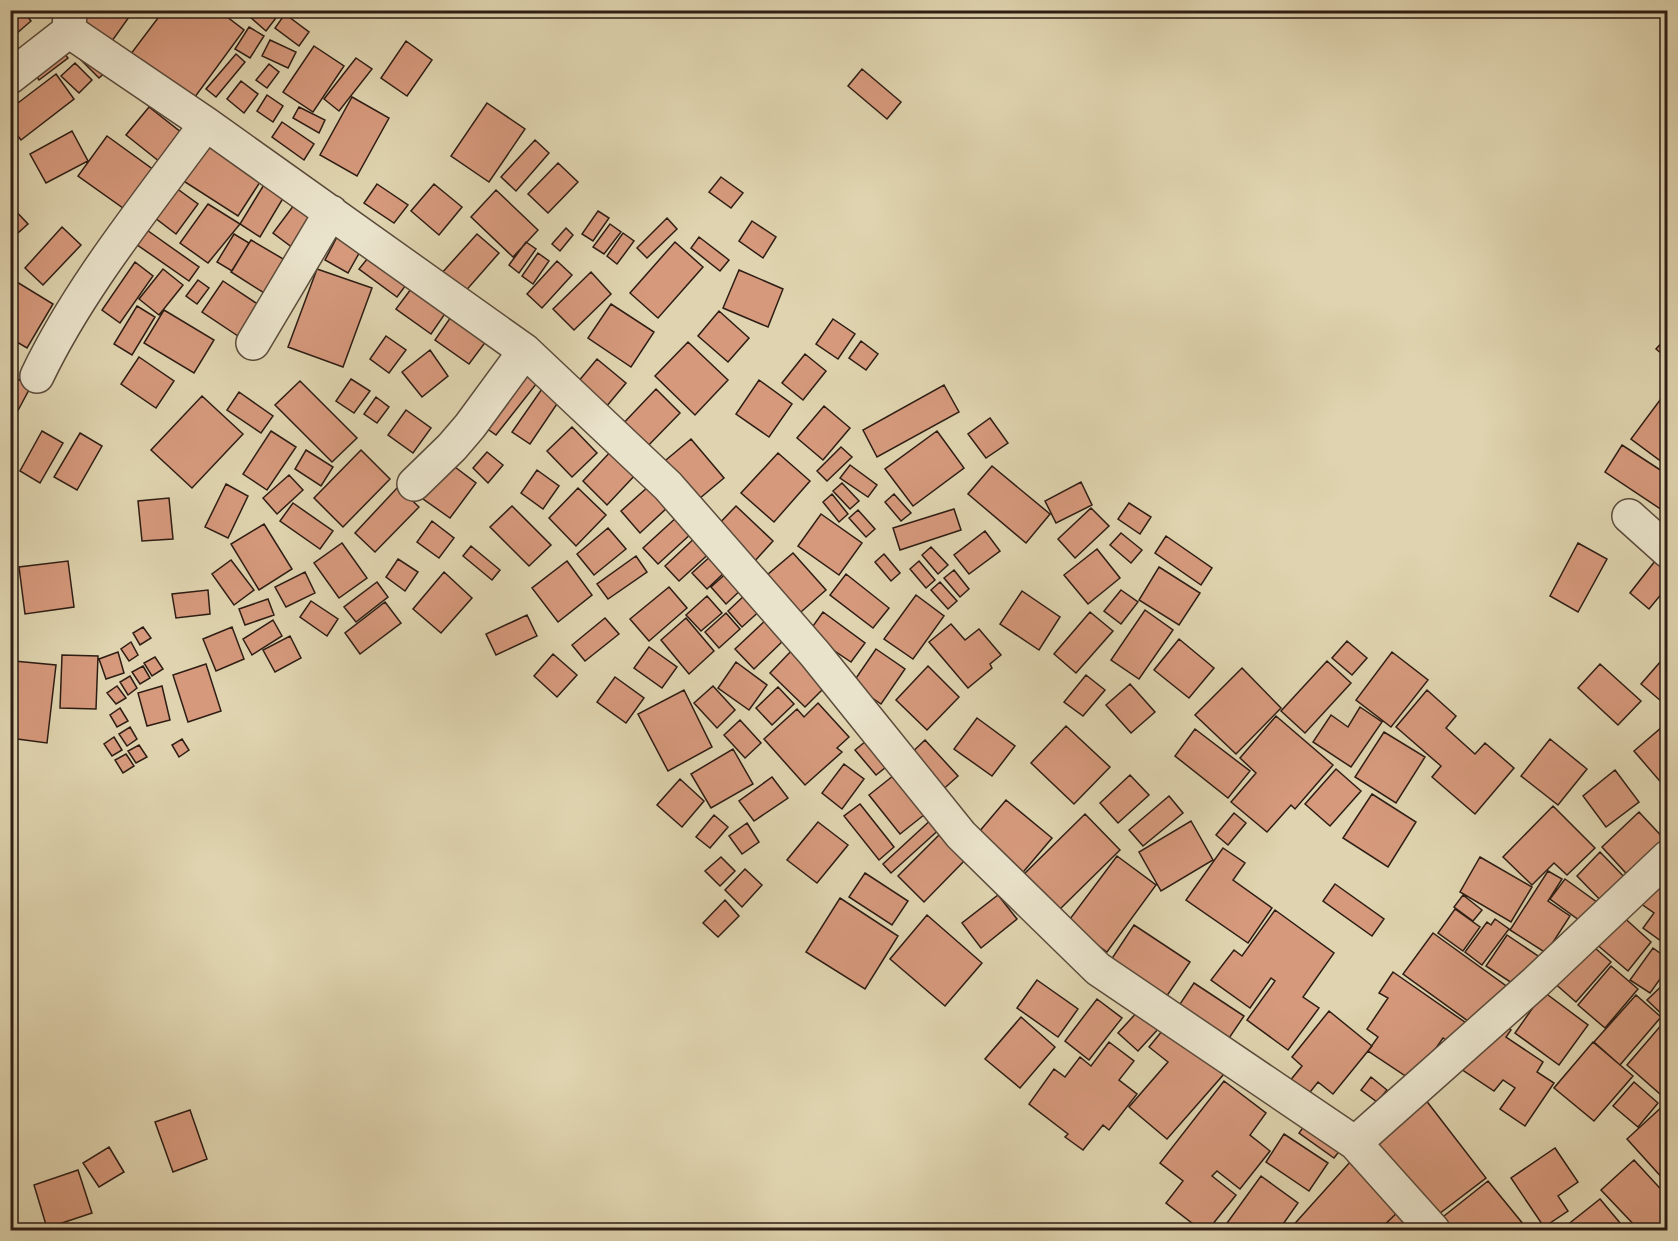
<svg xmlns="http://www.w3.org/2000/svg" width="1678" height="1241" viewBox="0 0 1678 1241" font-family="Cardo,serif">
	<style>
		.building { fill: #d6997c; stroke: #2e1d14; stroke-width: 1.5 }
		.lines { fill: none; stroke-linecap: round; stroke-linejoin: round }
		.minor-casing { stroke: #5a4b3b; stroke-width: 36 }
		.minor { stroke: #eae3cb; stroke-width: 33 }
	</style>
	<rect width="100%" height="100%" fill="#dfd4af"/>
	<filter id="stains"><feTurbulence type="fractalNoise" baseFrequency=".00333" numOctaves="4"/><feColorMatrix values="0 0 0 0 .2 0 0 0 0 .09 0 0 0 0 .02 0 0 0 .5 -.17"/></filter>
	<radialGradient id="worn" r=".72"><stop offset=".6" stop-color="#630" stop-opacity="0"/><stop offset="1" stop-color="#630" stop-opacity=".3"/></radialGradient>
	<path class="building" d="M10 10H22L31 21 10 39Z
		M74 10H134L112 41 73 12Z
		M164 10H218L244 30 192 101 130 55Z
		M253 10H282L266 31 249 16Z
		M285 14 309 32 299 46 275 28Z
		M249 27 264 36 250 58 235 49Z
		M270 40 296 52 288 68 262 56Z
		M406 41 432 60 407 96 381 78Z
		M314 46 344 66 313 112 283 92Z
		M60 48 68 58 39 80 32 70Z
		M236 54 245 62 216 97 206 89Z
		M76 55 109 69 99 78Z
		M356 58 372 69 339 111 324 99Z
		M75 63 92 80 79 93 61 76Z
		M269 64 279 72 267 88 256 80Z
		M862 69 901 102 887 119 848 86Z
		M56 74 74 99 21 140 10 126V109Z
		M241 81 258 94 244 113 227 99Z
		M267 95 283 106 273 122 257 111Z
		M352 97 389 118 357 176 320 155Z
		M487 103 525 129 489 182 451 156Z
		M149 107 182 133 160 162 126 135Z
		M299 107 325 120 319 133 293 118Z
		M282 122 314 144 304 160 272 137Z
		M72 131 88 161 46 183 30 154Z
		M107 136 158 173 130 213 78 176Z
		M535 140 549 153 516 191 501 177Z
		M206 143 262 179 238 216 182 180Z
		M558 163 578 182 548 213 528 194Z
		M721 177 743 193 731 208 709 192Z
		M265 183 285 195 260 237 240 224Z
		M377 184 408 205 394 223 364 203Z
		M434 184 462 207 439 235 411 211Z
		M172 185 198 204 176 234 150 214Z
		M496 190 538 230 513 257 471 217Z
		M208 204 240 224 208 263 180 243Z
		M10 205 28 224 10 240Z
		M294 205 318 222 297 251 273 233Z
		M598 211 609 218 593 241 582 234Z
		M667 218 677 229 647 258 637 248Z
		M752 221 776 237 763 258 739 241Z
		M610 224 621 232 604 254 593 247Z
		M62 227 81 245 43 285 25 268Z
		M144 228 199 267 189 281 133 242Z
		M566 228 573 235 560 251 552 244Z
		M623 233 634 241 617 264 607 256Z
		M234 234 249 243 232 271 217 262Z
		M477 234 499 253 463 294 441 274Z
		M338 235 362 248 348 273 325 260Z
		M699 237 729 260 720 271 691 248Z
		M251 240 290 263 269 296 231 272Z
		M526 242 536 249 519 273 509 265Z
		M675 242 703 267 658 318 630 293Z
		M372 253 409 281 397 297 359 269Z
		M538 253 549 261 533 284 522 276Z
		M557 261 572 275 542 308 527 294Z
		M135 262 153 276 120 323 102 310Z
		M163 269 183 285 159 315 139 299Z
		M317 269 372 288 343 367 288 347Z
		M739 270 783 289 768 327 723 308Z
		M591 272 611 294 574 330 553 309Z
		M12 279 53 304 27 348 10 338V282Z
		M198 280 209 288 197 304 186 296Z
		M223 281 259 305 238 336 202 312Z
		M417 281 451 305 431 334 396 309Z
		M611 304 654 332 631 367 588 338Z
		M137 306 155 317 132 355 114 344Z
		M164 310 214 340 194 373 144 343Z
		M455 311 490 336 469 364 435 340Z
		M719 311 749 338 728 362 698 336Z
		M833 319 855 334 838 359 816 344Z
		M386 336 406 350 389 373 370 359Z
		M1668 336V359L1656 349Z
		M861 341 878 354 866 370 849 358Z
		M688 342 728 380 695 415 655 376Z
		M430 350 448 376 422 397 402 372Z
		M805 354 826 371 803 400 782 383Z
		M139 357 174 381 156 408 121 384Z
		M597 359 626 383 601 413 573 388Z
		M522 372 537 383 496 435 482 425Z
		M10 375 31 386 14 418 10 417Z
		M351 379 370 391 354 413 336 401Z
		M759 380 792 404 769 437 736 414Z
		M300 381 357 438 332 462 275 405Z
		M944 385 959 412 877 457 863 430Z
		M544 386 561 398 530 444 512 432Z
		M656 389 680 413 641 453 617 430Z
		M239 392 273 416 261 433 227 410Z
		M202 396 243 434 192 488 151 450Z
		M376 397 389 407 377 423 364 414Z
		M1660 400 1668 406 1666 465 1631 439Z
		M824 406 850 428 823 460 797 438Z
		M406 410 431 428 413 453 388 435Z
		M990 418 1008 443 986 458 968 434Z
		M572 427 597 453 572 477 547 451Z
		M42 431 63 443 40 483 20 471Z
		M271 431 296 447 267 490 243 474Z
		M937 431 964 468 913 506 885 469Z
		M80 433 102 446 77 490 54 477Z
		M691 439 724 478 693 504 660 465Z
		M1622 445 1668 475V514L1605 472Z
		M841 447 852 457 827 481 817 471Z
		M613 449 637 473 607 505 583 481Z
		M306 450 333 467 321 486 295 469Z
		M361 450 390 479 343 527 314 498Z
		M487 452 503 465 488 483 473 468Z
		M778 453 810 481 774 522 741 493Z
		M443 458 476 483 450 518 416 494Z
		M850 465 877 485 868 497 840 478Z
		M992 466 1050 514 1026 543 968 494Z
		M537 470 559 486 543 509 521 493Z
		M289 475 303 490 277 514 263 498Z
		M1081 482 1092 505 1056 523 1045 501Z
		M842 483 859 501 850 509 833 491Z
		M226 484 248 496 228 538 205 527Z
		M649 486 668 507 640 533 621 511Z
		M398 487 419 507 375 552 355 533Z
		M578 488 606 515 576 546 549 518Z
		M832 494 848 514 839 522 823 502Z
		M894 494 911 513 901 521 885 502Z
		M169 498 173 539 142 541 138 501Z
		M293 503 333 531 320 549 280 521Z
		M1129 503 1151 517 1140 534 1118 519Z
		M512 506 551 545 529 566 490 527Z
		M736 506 773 541 753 563 715 528Z
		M1091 508 1109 526 1075 558 1058 539Z
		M954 509 961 530 900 550 893 528Z
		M858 510 875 529 866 537 849 518Z
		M821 514 862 543 839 575 798 546Z
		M678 516 693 532 658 564 643 548Z
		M432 521 454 538 439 558 417 542Z
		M264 524 292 569 259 590 231 544Z
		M608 528 626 549 594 575 577 554Z
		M985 531 1000 551 969 574 954 555Z
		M1121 533 1142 550 1131 563 1110 545Z
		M699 534 713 550 679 581 665 566Z
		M1166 536 1212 568 1201 585 1155 553Z
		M342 543 367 578 339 598 314 563Z
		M1578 543 1607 559 1578 612 1550 596Z
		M471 546 500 570 492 580 463 556Z
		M931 547 948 565 938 574 922 555Z
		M1097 549 1120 578 1088 604 1064 575Z
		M793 553 826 590 794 618 761 580Z
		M713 554 727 570 707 589 692 573Z
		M884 554 900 573 891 581 875 562Z
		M636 556 647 572 608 599 597 584Z
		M398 559 418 572 405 591 386 577Z
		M231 560 254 590 234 605 212 574Z
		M68 561 74 607 25 614 19 567Z
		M567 561 592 595 558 622 532 588Z
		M919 561 935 580 926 588 910 569Z
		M1655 561 1668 570V586L1649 609 1630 593Z
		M1159 567 1200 593 1179 625 1139 600Z
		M731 569 746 585 726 604 711 587Z
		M954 570 969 589 960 597 944 578Z
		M305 572 315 593 286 607 275 587Z
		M444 572 472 598 441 633 413 609Z
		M846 574 889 608 873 628 830 595Z
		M377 582 388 597 356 622 344 607Z
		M940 582 957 601 948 609 931 590Z
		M669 587 687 608 649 641 630 619Z
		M208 590 210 614 176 618 172 594Z
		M1121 590 1138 602 1121 624 1104 611Z
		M1022 591 1060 617 1039 650 1000 624Z
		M748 592 763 608 742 627 728 611Z
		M916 595 944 616 913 659 884 639Z
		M707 596 722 613 701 631 686 615Z
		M268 599 274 615 245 625 239 609Z
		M311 601 338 619 327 636 300 617Z
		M385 602 401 623 360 654 345 633Z
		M1145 610 1173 630 1139 679 1111 660Z
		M823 612 865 643 851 662 808 633Z
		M1090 612 1113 631 1076 673 1054 654Z
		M726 613 740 629 719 648 705 632Z
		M527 615 537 636 496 655 486 634Z
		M769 617 787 637 754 669 735 649Z
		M605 618 619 634 585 661 572 645Z
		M686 618 714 651 689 674 661 640Z
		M273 620 282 636 252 655 243 639Z
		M951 624 965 640 979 629 1001 655 990 664 992 668 968 688 929 642Z
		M143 627 151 638 140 645 133 633Z
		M232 627 244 659 216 671 203 639Z
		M290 636 301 658 275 672 263 650Z
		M1179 639 1214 668 1189 698 1154 670Z
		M1347 641 1367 658 1352 675 1332 658Z
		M131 642 138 655 129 661 121 649Z
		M796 646 831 681 805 707 770 673Z
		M649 647 677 667 662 688 634 668Z
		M876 649 905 669 881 704 852 684Z
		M118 652 124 673 106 679 99 659Z
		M1392 652 1428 680 1391 727 1356 700Z
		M1668 653V707L1641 684Z
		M553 654 577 675 557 697 534 676Z
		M62 655 98 656 96 709 60 708Z
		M155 657 163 669 152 676 144 663Z
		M14 661 56 665 47 743 10 738V694Z
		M1327 661 1351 683 1305 733 1281 711Z
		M736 662 767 685 749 710 718 688Z
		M206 664 221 711 188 722 173 675Z
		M1600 664 1641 701 1618 725 1578 688Z
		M143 666 150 678 140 684 132 672Z
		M928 666 959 697 927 730 896 700Z
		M1242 668 1281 708 1236 754 1195 715Z
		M1086 675 1105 690 1083 716 1064 702Z
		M130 676 137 688 128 695 120 682Z
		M615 677 644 698 626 723 597 702Z
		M1130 684 1155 712 1131 733 1106 705Z
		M117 686 126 698 116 704 107 693Z
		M162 686 170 720 147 726 138 693Z
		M713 686 735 710 717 728 694 703Z
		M778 687 794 704 772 725 756 708Z
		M684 690 712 747 668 771 638 714Z
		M1427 690 1456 716 1446 728 1475 754 1485 743 1514 768 1475 814 1432 777 1441 766 1396 727Z
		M818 703 849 737 837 748 842 752 805 785 764 739 797 709 804 717Z
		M1360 707 1382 722 1351 767 1313 742 1331 715 1348 727Z
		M120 708 128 721 117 727 110 715Z
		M1276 716 1333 765 1295 809 1291 805 1267 832 1231 802 1256 773 1240 758Z
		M977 718 1015 746 992 776 954 749Z
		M740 720 761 743 745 758 724 735Z
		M1668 722V782L1664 786 1634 751Z
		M1066 726 1110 767 1074 804 1031 763Z
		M130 727 137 739 127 746 119 734Z
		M1195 729 1250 771 1228 798 1175 756Z
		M1384 732 1425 757 1396 803 1355 777Z
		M114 737 122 750 112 756 104 744Z
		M871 737 891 763 876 775 855 750Z
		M182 739 189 750 179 757 172 745Z
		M1550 739 1587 769 1558 805 1521 776Z
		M925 740 958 776 939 793 906 758Z
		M139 745 147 757 136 763 128 751Z
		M733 749 753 784 711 808 691 774Z
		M126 754 134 766 123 773 115 760Z
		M844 764 864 779 842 809 822 793Z
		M1336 769 1361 791 1330 826 1305 804Z
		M1615 770 1639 802 1606 827 1583 796Z
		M898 772 929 811 900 834 869 795Z
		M1130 775 1149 795 1118 823 1100 803Z
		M772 777 788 798 754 821 739 801Z
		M680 779 704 801 682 827 657 805Z
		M1372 794 1416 822 1388 867 1343 838Z
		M1169 796 1183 813 1143 846 1129 830Z
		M1006 800 1052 838 1019 877 973 839Z
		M860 804 894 847 879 860 844 816Z
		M1553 806 1595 848 1567 875 1554 863 1532 885 1503 857Z
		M1639 812 1668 843 1635 883 1602 847Z
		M1234 813 1246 823 1228 845 1216 835Z
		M1085 814 1120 850 1057 912 1021 877Z
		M714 815 728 827 710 848 696 837Z
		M934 817 943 826 891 873 883 864Z
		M1191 821 1213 860 1161 891 1139 852Z
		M818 822 848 845 817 883 787 860Z
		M747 823 759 842 742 854 729 836Z
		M943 831 969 856 924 902 898 876Z
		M1223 848 1245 863 1233 880 1272 908 1248 943 1186 900Z
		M1600 852 1632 885 1608 908 1577 876Z
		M1117 856 1156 885 1107 952 1067 923Z
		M721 857 735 871 720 886 705 871Z
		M1480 857 1532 887 1511 922 1460 892Z
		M1668 867V946L1643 928 1654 913 1640 903Z
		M745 869 762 885 742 907 725 890Z
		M1548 871 1562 879 1548 901 1570 916 1546 953 1510 930Z
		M865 873 908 901 892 925 849 897Z
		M1565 879 1605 908 1590 928 1550 899Z
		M1335 884 1384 919 1372 936 1323 901Z
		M998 895 1017 919 981 948 962 923Z
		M1463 895 1482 910 1473 921 1454 907Z
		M840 898 898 936 865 989 806 952Z
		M725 900 739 916 718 937 703 923Z
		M1455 909 1480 927 1463 951 1438 933Z
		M1275 910 1334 953 1303 997 1319 1008 1288 1050 1247 1020 1275 981 1271 978 1250 1008 1211 980 1234 950 1242 956Z
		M1620 914 1651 942 1628 971 1595 943Z
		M927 915 982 963 945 1006 890 959Z
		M1495 919 1509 929 1482 965 1465 952 1487 922 1491 925Z
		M1134 925 1190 962 1162 1003 1107 966Z
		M1433 933 1509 988 1479 1029 1403 974Z
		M1507 935 1541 958 1521 989 1486 966Z
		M1587 941 1611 962 1576 1002 1552 981Z
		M1653 948 1668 959V968L1650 993 1630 980Z
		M1611 966 1638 989 1605 1028 1578 1005Z
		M1393 972 1472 1027 1458 1048 1443 1038 1413 1081 1368 1051 1378 1037 1367 1029 1388 998 1379 993Z
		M1037 980 1078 1009 1058 1037 1017 1008Z
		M1668 980V1020L1647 1000Z
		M1194 983 1244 1016 1223 1047 1174 1013Z
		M1544 992 1588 1025 1559 1065 1515 1033Z
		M1636 995 1661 1017 1620 1065 1594 1042Z
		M1097 999 1122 1018 1089 1060 1065 1041Z
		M1140 1009 1160 1027 1138 1051 1118 1033Z
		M1329 1011 1372 1046 1333 1094 1318 1082 1307 1096 1289 1082 1302 1066 1292 1057Z
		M1021 1017 1055 1047 1020 1088 985 1059Z
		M1495 1019 1511 1030 1506 1037 1543 1062 1537 1072 1554 1083 1525 1126 1500 1109 1515 1088 1503 1080 1494 1091 1461 1069Z
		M1663 1023 1668 1028V1101L1627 1065Z
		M1167 1025 1224 1074 1167 1139 1129 1107 1168 1062 1149 1047Z
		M1109 1042 1134 1061 1119 1080 1137 1094 1109 1130 1103 1125 1083 1150 1065 1137 1068 1134 1029 1104 1054 1069 1065 1077 1080 1057 1091 1066Z
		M1593 1042 1633 1076 1594 1121 1554 1088Z
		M1371 1077 1387 1090 1377 1102 1361 1090Z
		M1224 1081 1266 1113 1250 1135 1270 1151 1240 1189 1217 1171 1212 1176 1236 1195 1208 1230H1201L1166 1203 1183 1181 1160 1163Z
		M1634 1082 1658 1103 1638 1127 1613 1106Z
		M1425 1099 1486 1178 1431 1220 1371 1142Z
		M1665 1104 1668 1107V1179L1665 1181 1627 1139Z
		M190 1110 207 1159 173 1172 155 1122Z
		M1310 1118 1345 1144 1334 1158 1299 1133Z
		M1284 1134 1328 1163 1309 1191 1266 1162Z
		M109 1147 124 1172 99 1187 83 1163Z
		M1555 1148 1578 1182 1558 1196 1568 1211 1544 1227 1511 1178Z
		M1634 1160 1668 1197V1216L1652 1230H1639L1601 1190Z
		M1351 1161 1400 1210 1379 1230H1289Z
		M78 1170 92 1213 47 1228 34 1185Z
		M1261 1176 1298 1203 1281 1227 1278 1230H1222Z
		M1488 1181 1528 1230H1447L1439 1220Z
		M1600 1199 1626 1230H1561Z
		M1400 1210 1418 1230H1379Z"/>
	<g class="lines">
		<g class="minor-casing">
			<path id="minor" d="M70 10 69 31 206 124 525 351 668 486 815 654 961 835 1098 969 1355 1143 1433 1230
				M10 77 69 31
				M253 343 331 212
				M37 376C80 286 147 205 206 124
				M414 484 452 447 470 426 525 351
				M1629 516 1668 551
				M1355 1143 1536 982 1668 857"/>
		</g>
		<use href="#minor" class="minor"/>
	</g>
	<rect width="1678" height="1241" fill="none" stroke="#dfd4af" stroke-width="36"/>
	<rect x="12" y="12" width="1654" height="1217" fill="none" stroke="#2e1d14" stroke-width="3"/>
	<rect x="18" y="18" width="1642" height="1205" fill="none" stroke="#2e1d14" stroke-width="1.5"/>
	<rect width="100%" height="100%" filter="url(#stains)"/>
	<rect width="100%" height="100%" fill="url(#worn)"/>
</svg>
